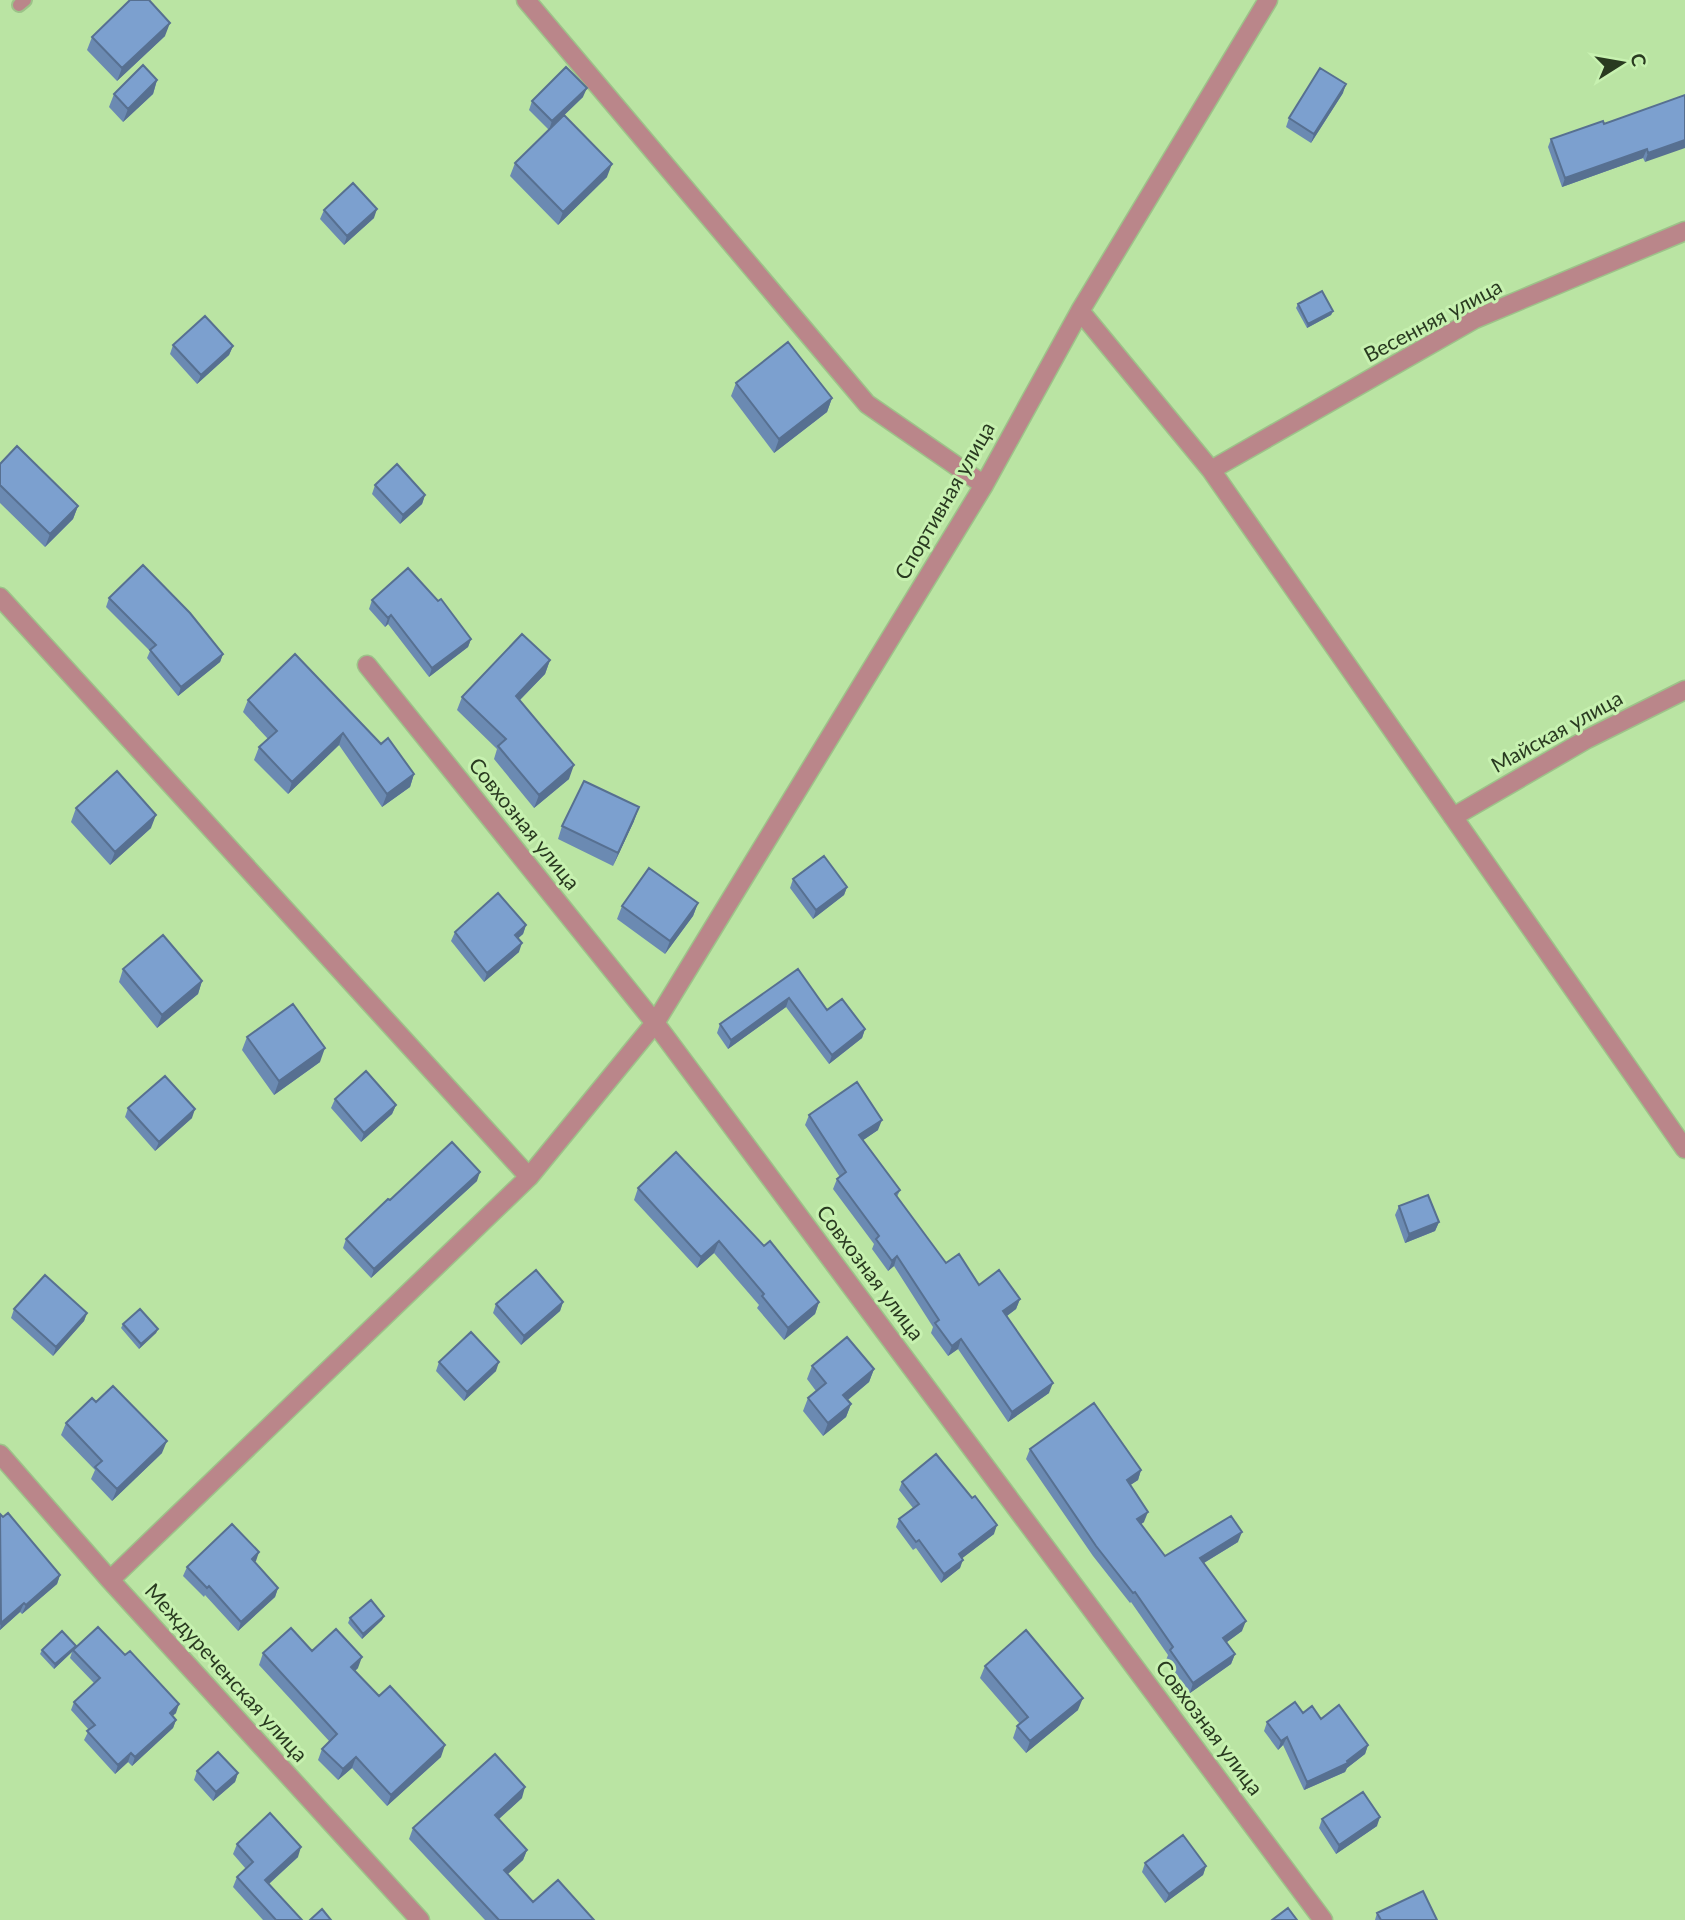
<svg xmlns="http://www.w3.org/2000/svg" width="1685" height="1920" viewBox="0 0 1685 1920" font-family="Lato,sans-serif">
	<style>
		.lines { fill: none; stroke-linecap: round; stroke-linejoin: round }
		.lane-casing { stroke: #9dc289; stroke-width: 16 }
		.street-casing { stroke: #9dc289; stroke-width: 21 }
		.lane { stroke: #ba868a; stroke-width: 12 }
		.street { stroke: #ba868a; stroke-width: 18 }
		.wall { fill: #6b8ab2 }
		.shaded-wall { fill: #577091 }
		.building { fill: #7ca0cf; stroke: #577091; stroke-width: 2 }
		.labels { text-anchor: middle; stroke-width: 6; stroke-linejoin: round; paint-order: stroke }
		.street-label { font-size: 21px; fill: #293a20; stroke: #c7f1b0 }
	</style>
	<rect width="100%" height="100%" fill="#bae4a3"/>
	<g class="lines">
		<g class="lane-casing">
			<path id="lane" d="M19 5 25 0"/>
		</g>
		<g class="street-casing">
			<path id="street" d="M526 0 867 404 984 485
				M1080 311 1211 470 1685 1149
				M1211 470 1475 319 1685 231
				M0 597 529 1177
				M367 665 655 1023 1323 1920
				M1453 817 1587 739 1685 690
				M0 1454 110 1580 420 1920
				M110 1580 529 1177 655 1023 984 485 1080 311 1268 0"/>
		</g>
		<use href="#lane" class="lane"/>
		<use href="#street" class="street"/>
	</g>
	<path class="wall" d="M165 36 117 81 87 50 92 37Z
		M157 80 153 94 123 122 109 107 114 94Z
		M1343 93 1311 143 1286 127 1289 118Z
		M1685 95 1645 162 1643 158 1562 187 1548 147 1551 139 1604 124Z
		M583 97 564 115 607 177 558 225 510 176 515 163 549 130 529 110 532 101Z
		M324 210 374 218 344 245 320 219Z
		M1298 304 1333 311 1331 315 1307 328 1296 308Z
		M173 345 233 346 229 355 197 384 170 354Z
		M736 383 832 398 827 412 774 453 731 396Z
		M0 464 78 506 73 519 45 547 0 503Z
		M375 485 425 495 422 504 400 524 372 494Z
		M109 598 223 654 220 662 178 696 147 658 150 651 106 607Z
		M372 600 471 639 468 647 429 677 388 624 385 627 369 609Z
		M550 660 545 674 520 700 569 779 534 808 494 759 497 749 457 710 462 697Z
		M248 700 381 744 414 774 410 787 382 807 339 745 288 794 254 760 259 747 268 739 243 712Z
		M76 808 151 828 110 865 71 822Z
		M634 821 613 866 558 839 562 826Z
		M793 879 847 887 844 895 813 919 790 888Z
		M698 903 693 916 665 954 617 919 622 906Z
		M526 925 523 934 518 938 519 952 484 982 451 941 455 932Z
		M123 969 202 981 198 994 157 1028 119 982Z
		M798 969 827 1010 865 1029 862 1038 829 1064 786 1007 728 1049 717 1033 720 1024Z
		M247 1037 320 1062 274 1095 242 1050Z
		M335 1099 396 1105 392 1114 361 1142 331 1108Z
		M128 1108 192 1118 155 1151 125 1117Z
		M809 1115 878 1130 863 1140 900 1190 897 1197 946 1263 979 1285 1020 1299 1016 1309 1007 1316 1049 1393 1008 1422 958 1349 948 1356 931 1333 933 1327 894 1266 888 1271 872 1249 874 1244 833 1189 837 1179 840 1177 805 1125Z
		M477 1181 371 1278 343 1248 346 1239 390 1200Z
		M638 1188 764 1246 819 1302 815 1314 784 1340 757 1308 759 1305 714 1253 697 1268 634 1200Z
		M1399 1206 1439 1222 1435 1231 1405 1243 1395 1215Z
		M563 1302 560 1311 521 1345 493 1313 496 1304Z
		M14 1309 87 1313 84 1321 53 1356 11 1318Z
		M123 1324 158 1329 156 1333 139 1349 121 1328Z
		M439 1362 496 1371 464 1401 436 1371Z
		M812 1366 874 1369 869 1382 848 1400 851 1404 846 1417 823 1436 803 1411 808 1398 816 1391 807 1379Z
		M96 1402 162 1453 112 1501 91 1479 95 1470 61 1435 66 1423Z
		M1030 1449 1141 1470 1138 1480 1130 1485 1144 1522 1141 1524 1165 1556 1238 1542 1204 1563 1242 1631 1227 1642 1235 1654 1231 1664 1190 1693 1166 1660 1168 1655 1131 1602 1130 1603 1093 1556 1026 1459Z
		M902 1482 994 1534 962 1558 960 1568 941 1583 916 1548 913 1550 896 1527 899 1519 913 1508 899 1490Z
		M0 1514 60 1575 57 1584 22 1614 20 1612 0 1630Z
		M256 1561 254 1562 278 1588 275 1597 238 1631 205 1595 204 1597 183 1576 187 1567Z
		M384 1616 382 1620 362 1639 348 1623 350 1618Z
		M75 1648 176 1713 172 1716 176 1720 173 1728 132 1766 128 1762 115 1774 84 1740 89 1730 71 1710 74 1702 94 1683 70 1658 72 1652 54 1669 40 1654 42 1650Z
		M312 1651 358 1668 355 1671 379 1696 441 1757 387 1806 352 1768 338 1780 318 1760 322 1749 330 1742 259 1665 263 1653Z
		M985 1666 1078 1710 1026 1753 1013 1738 1017 1726 1020 1724 980 1678Z
		M1303 1713 1321 1719 1368 1745 1365 1754 1347 1768 1345 1772 1304 1790 1283 1745 1278 1750 1264 1731 1267 1722Z
		M197 1771 238 1773 235 1782 213 1801 194 1780Z
		M522 1798 499 1819 527 1850 523 1860 508 1874 533 1902 594 1920H485L409 1839 413 1828Z
		M1322 1819 1377 1826 1336 1854 1319 1828Z
		M237 1844 298 1857 269 1884 302 1920H263L233 1887 237 1877 246 1869 233 1854Z
		M1145 1863 1206 1866 1203 1875 1165 1903 1142 1872Z
		M1377 1913 1437 1920H1375Z"/>
	<path class="shaded-wall" d="M170 23 165 36 117 81 122 68Z
		M157 80 153 94 123 122 128 109Z
		M1346 84 1343 93 1311 143 1314 134Z
		M587 88 583 97 549 130 552 121Z
		M1685 140V148L1645 162 1648 153Z
		M1647 149 1643 158 1562 187 1565 178Z
		M612 164 607 177 558 225 563 212Z
		M377 209 374 218 344 245 347 236Z
		M1333 311 1331 315 1307 328 1308 324Z
		M233 346 229 355 197 384 201 375Z
		M832 398 827 412 774 453 779 439Z
		M425 495 422 504 400 524 403 515Z
		M78 506 73 519 45 547 50 534Z
		M391 615 388 624 385 627 388 618Z
		M471 639 468 647 429 677 432 668Z
		M223 654 220 662 178 696 181 687Z
		M550 660 545 674 511 709 516 696Z
		M343 733 339 745 288 794 292 782Z
		M574 765 569 779 534 808 539 795Z
		M414 774 410 787 382 807 387 794Z
		M639 807 634 821 613 866 618 853Z
		M156 815 151 828 110 865 115 852Z
		M847 887 844 895 813 919 816 910Z
		M698 903 693 916 665 954 670 941Z
		M526 925 523 934 512 944 515 935Z
		M522 943 519 952 484 982 487 973Z
		M202 981 198 994 157 1028 162 1015Z
		M789 998 786 1007 728 1049 731 1040Z
		M865 1029 862 1038 829 1064 832 1055Z
		M325 1048 320 1062 274 1095 279 1081Z
		M396 1105 392 1114 361 1142 364 1133Z
		M195 1109 192 1118 155 1151 159 1142Z
		M882 1120 878 1130 856 1145 859 1135Z
		M480 1172 477 1181 371 1278 374 1269Z
		M1439 1222 1435 1231 1405 1243 1409 1234Z
		M719 1241 714 1253 697 1268 701 1257Z
		M897 1256 894 1266 888 1271 892 1261Z
		M1020 1299 1016 1309 1000 1321 1003 1311Z
		M563 1302 560 1311 521 1345 524 1336Z
		M819 1302 815 1314 784 1340 788 1328Z
		M87 1313 84 1321 53 1356 56 1347Z
		M158 1329 156 1333 139 1349 141 1344Z
		M961 1339 958 1349 948 1356 952 1346Z
		M499 1362 496 1371 464 1401 467 1392Z
		M874 1369 869 1382 838 1408 843 1395Z
		M1053 1383 1049 1393 1008 1422 1012 1412Z
		M851 1404 846 1417 823 1436 828 1423Z
		M167 1441 162 1453 112 1501 117 1489Z
		M1141 1470 1138 1480 1123 1490 1127 1480Z
		M1148 1512 1144 1522 1134 1529 1137 1519Z
		M997 1525 994 1534 956 1563 959 1554Z
		M1242 1532 1238 1542 1197 1567 1200 1558Z
		M259 1552 256 1561 248 1568 252 1559Z
		M963 1560 960 1568 941 1583 944 1574Z
		M60 1575 57 1584 22 1614 26 1605Z
		M278 1588 275 1597 238 1631 241 1622Z
		M24 1603 20 1612 0 1630 1 1623Z
		M384 1616 382 1620 362 1639 363 1634Z
		M1246 1621 1242 1631 1220 1647 1223 1638Z
		M76 1646 74 1650 54 1669 55 1664Z
		M1235 1654 1231 1664 1190 1693 1193 1683Z
		M362 1657 358 1668 347 1678 351 1667Z
		M1083 1698 1078 1710 1026 1753 1030 1741Z
		M179 1704 176 1713 167 1721 170 1713Z
		M176 1720 173 1728 132 1766 135 1757Z
		M1287 1737 1283 1745 1278 1750 1281 1741Z
		M445 1745 441 1757 387 1806 391 1795Z
		M1368 1745 1365 1754 1347 1768 1345 1772 1304 1790 1307 1782 1347 1761Z
		M131 1753 128 1762 115 1774 118 1765Z
		M356 1757 352 1768 338 1780 343 1769Z
		M238 1773 235 1782 213 1801 216 1792Z
		M525 1787 522 1798 491 1826 495 1815Z
		M1380 1817 1377 1826 1336 1854 1339 1845Z
		M301 1847 298 1857 262 1890 265 1880Z
		M527 1850 523 1860 500 1881 504 1870Z
		M1206 1866 1203 1875 1165 1903 1169 1894Z"/>
	<path class="building" d="M130 0H149L170 23 122 68 92 37Z
		M143 65 157 80 128 109 114 94Z
		M566 67 587 88 552 121 532 101Z
		M1320 68 1346 84 1314 134 1289 118Z
		M1685 95V140L1648 153 1647 149 1565 178 1551 139 1603 121 1604 124Z
		M564 115 612 164 563 212 515 163Z
		M353 183 377 209 347 236 324 210Z
		M1322 291 1333 311 1308 324 1298 304Z
		M205 316 233 346 201 375 173 345Z
		M788 342 832 398 779 439 736 383Z
		M17 446 78 506 50 534 0 485V464Z
		M397 464 425 495 403 515 375 485Z
		M143 565 190 613 223 654 181 687 150 650 156 645 109 598Z
		M408 568 438 601 441 599 471 639 432 668 391 615 388 618 372 600Z
		M522 634 550 660 516 696 574 765 539 795 498 746 506 739 462 697Z
		M295 654 381 744 388 738 414 774 387 794 343 733 292 782 259 747 277 731 248 700Z
		M117 771 156 815 115 852 76 808Z
		M584 781 639 807 618 853 562 826Z
		M824 856 847 887 816 910 793 879Z
		M649 868 698 903 670 941 622 906Z
		M498 893 526 925 515 935 522 943 487 973 455 932Z
		M163 935 202 981 162 1015 123 969Z
		M798 969 827 1010 842 999 865 1029 832 1055 789 998 731 1040 720 1024Z
		M293 1004 325 1048 279 1081 247 1037Z
		M366 1071 396 1105 364 1133 335 1099Z
		M165 1076 195 1109 159 1142 128 1108Z
		M857 1082 882 1120 859 1135 900 1190 895 1194 946 1263 959 1254 979 1285 999 1270 1020 1299 1003 1311 1053 1383 1012 1412 961 1339 952 1346 935 1323 939 1320 897 1256 892 1261 876 1239 879 1236 837 1179 846 1172 809 1115Z
		M452 1142 480 1172 374 1269 346 1239 388 1199 390 1200Z
		M676 1152 764 1246 770 1241 819 1302 788 1328 762 1296 764 1294 719 1241 701 1257 638 1188Z
		M1428 1195 1439 1222 1409 1234 1399 1206Z
		M536 1270 563 1302 524 1336 496 1304Z
		M45 1275 87 1313 56 1347 14 1309Z
		M140 1309 158 1329 141 1344 123 1324Z
		M471 1332 499 1362 467 1392 439 1362Z
		M847 1337 874 1369 843 1395 851 1404 828 1423 808 1398 826 1383 812 1366Z
		M113 1386 167 1441 117 1489 95 1467 102 1461 66 1423 92 1398 96 1402Z
		M1094 1403 1141 1470 1127 1480 1148 1512 1137 1519 1165 1556 1231 1516 1242 1532 1200 1558 1246 1621 1223 1638 1235 1654 1193 1683 1170 1650 1173 1647 1135 1592 1133 1593 1096 1546 1030 1449Z
		M936 1454 972 1498 975 1496 997 1525 959 1554 963 1560 944 1574 919 1540 916 1542 899 1519 919 1504 902 1482Z
		M8 1513 60 1575 26 1605 24 1603 1 1623 0 1514 3 1517Z
		M232 1524 259 1552 252 1559 278 1588 241 1622 209 1586 207 1588 187 1567Z
		M371 1600 384 1616 363 1634 350 1618Z
		M98 1627 125 1655 130 1651 179 1704 170 1713 176 1720 135 1757 131 1753 118 1765 87 1731 95 1725 74 1702 100 1678 73 1650Z
		M291 1628 312 1651 336 1629 362 1657 351 1667 379 1696 390 1686 445 1745 391 1795 356 1757 343 1769 322 1749 337 1734 263 1653Z
		M1026 1630 1083 1698 1030 1741 1017 1726 1028 1717 985 1666Z
		M62 1631 76 1646 55 1664 42 1650Z
		M1295 1702 1303 1713 1312 1706 1321 1719 1339 1705 1368 1745 1347 1761 1348 1763 1307 1782 1287 1737 1281 1741 1267 1722Z
		M218 1752 238 1773 216 1792 197 1771Z
		M495 1754 525 1787 495 1815 527 1850 504 1870 533 1902 558 1880 594 1920H499L413 1828Z
		M1363 1792 1380 1817 1339 1845 1322 1819Z
		M270 1813 301 1847 265 1880 302 1920H276L237 1877 253 1862 237 1844Z
		M1183 1835 1206 1866 1169 1894 1145 1863Z
		M1423 1891 1437 1920H1381L1377 1913Z
		M1288 1908 1297 1920H1272Z
		M322 1909 331 1920H310Z"/>
	<g class="labels">
		<g class="street-label">
			<text transform="translate(1433 321) rotate(-28)" y="7">Весенняя улица</text>
			<text transform="translate(945 501) rotate(-60)" y="7">Спортивная улица</text>
			<text transform="translate(1557 732) rotate(-29)" y="7">Майская улица</text>
			<text transform="translate(524 824) rotate(51)" y="7">Совхозная улица</text>
			<text transform="translate(870 1273) rotate(53)" y="7">Совхозная улица</text>
			<text transform="translate(226 1673) rotate(48)" y="7">Междуреченская улица</text>
			<text transform="translate(1209 1728) rotate(53)" y="7">Совхозная улица</text>
		</g>
	</g>
	<g transform="translate(1622 63) rotate(79)" stroke="#c7f1b0" stroke-width="5" paint-order="stroke">
	<path d="M0-5L12 26L0 18L-12 26Z" fill="#293a20"/>
	<text y="-10" font-size="19" font-weight="bold" text-anchor="middle" fill="#293a20">С</text>
	</g>
</svg>
